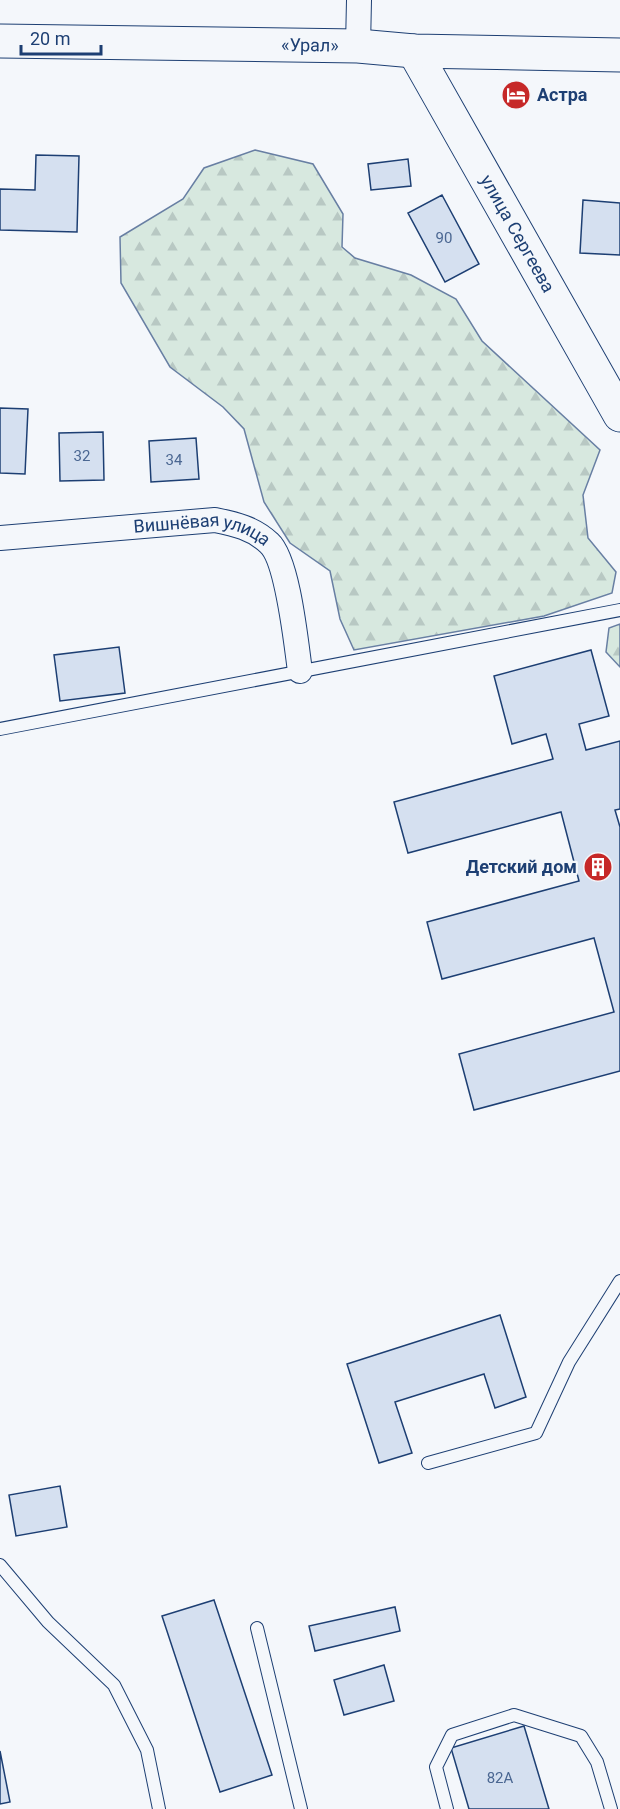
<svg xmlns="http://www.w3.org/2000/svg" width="620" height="1809" viewBox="0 0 620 1809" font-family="Roboto,sans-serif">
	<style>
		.forest { fill: url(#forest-firs); stroke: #687fa3; stroke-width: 1.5 }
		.building { fill: #d5e0f0; stroke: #1d3f73; stroke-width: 1.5 }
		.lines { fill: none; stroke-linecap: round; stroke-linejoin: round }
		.lane-casing { stroke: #1d3f73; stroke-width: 14 }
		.street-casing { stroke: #1d3f73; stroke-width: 26 }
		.secondary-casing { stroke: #1d3f73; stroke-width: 35 }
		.highway-casing { stroke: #1d3f73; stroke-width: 35 }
		.lane { stroke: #f4f7fb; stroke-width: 12 }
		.street { stroke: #f4f7fb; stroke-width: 24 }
		.secondary { stroke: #f4f7fb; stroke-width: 33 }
		.highway { stroke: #f4f7fb; stroke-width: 33 }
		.labels { text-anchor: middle; stroke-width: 4.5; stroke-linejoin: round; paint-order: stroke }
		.number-label { font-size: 15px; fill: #4b6792 }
		.street-label { font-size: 18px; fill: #1d3f73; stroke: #f4f7fb }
		.poi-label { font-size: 18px; font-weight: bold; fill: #1d3f73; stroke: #f4f7fb; text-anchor: start }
	</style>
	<defs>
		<pattern id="forest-firs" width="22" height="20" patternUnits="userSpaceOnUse" patternTransform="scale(1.5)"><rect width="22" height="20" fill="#d7e8df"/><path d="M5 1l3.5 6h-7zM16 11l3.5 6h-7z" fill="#b8c8c3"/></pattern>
	</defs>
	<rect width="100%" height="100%" fill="#f4f7fb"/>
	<path class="forest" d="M255 150 313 164 343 214 342 247 355 258 411 275 456 299 482 341 600 450 583 495 588 538 616 572 612 593 544 616 354 650 340 619 330 571 290 543 264 502 244 429 223 407 170 367 121 283 120 237 183 199 204 168Z
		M620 624V667L606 652 609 628Z"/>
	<path class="building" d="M36 155 79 156 77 232 0 230V189L35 190Z
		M408 159 411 186 371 190 368 164Z
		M442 195 479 264 445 282 408 213Z
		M583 200 620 203V255L580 253Z
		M0 408 28 409 25 474 0 473Z
		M103 432 104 480 60 481 59 433Z
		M196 438 199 479 151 482 149 441Z
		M119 647 125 693 60 701 54 655Z
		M591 650 609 716 579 724 586 750 620 741V809L615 810 620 827V1071L474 1110 459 1054 614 1012 594 938 442 979 427 922 579 881 561 812 408 853 394 802 553 759 546 734 512 744 494 676Z
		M500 1315 526 1397 495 1408 484 1374 395 1402 412 1453 379 1463 347 1364Z
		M60 1486 67 1527 16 1536 9 1495Z
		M214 1600 272 1775 220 1792 162 1616Z
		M395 1607 400 1631 315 1651 309 1626Z
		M384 1665 394 1701 344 1715 334 1680Z
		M524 1726 549 1809H469L451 1748Z
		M0 1751 10 1802 0 1804Z"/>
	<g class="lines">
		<g class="lane-casing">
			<path id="lane" d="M0 729 620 610
				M428 1463 536 1433 569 1362 620 1281
				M0 1565 48 1622 114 1685 147 1750 159 1809
				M257 1628 301 1809
				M447 1809 436 1767 452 1735 514 1715 581 1736 597 1762 611 1809"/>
		</g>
		<g class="street-casing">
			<g id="street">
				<path d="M358 46 359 0"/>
				<path id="s1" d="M0 538 215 520C235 524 253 528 269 543 288 560 296 643 300 671"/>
			</g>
		</g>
		<g class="secondary-casing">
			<g id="secondary">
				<path id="s2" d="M414 51 620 415"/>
			</g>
		</g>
		<g class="highway-casing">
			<g id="highway">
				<path id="s3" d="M0 41 358 46 414 51 620 55"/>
			</g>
		</g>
		<use href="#lane" class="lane"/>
		<use href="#street" class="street"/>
		<use href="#secondary" class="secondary"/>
		<use href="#highway" class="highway"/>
	</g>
	<defs>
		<g id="hotel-disc" transform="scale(1.5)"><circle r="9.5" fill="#c62828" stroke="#f4f7fb"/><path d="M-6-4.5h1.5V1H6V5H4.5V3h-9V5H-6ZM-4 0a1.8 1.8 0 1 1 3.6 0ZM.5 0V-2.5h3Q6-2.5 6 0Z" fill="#fff"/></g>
		<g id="building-disc" transform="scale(1.5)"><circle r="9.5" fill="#c62828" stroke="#f4f7fb"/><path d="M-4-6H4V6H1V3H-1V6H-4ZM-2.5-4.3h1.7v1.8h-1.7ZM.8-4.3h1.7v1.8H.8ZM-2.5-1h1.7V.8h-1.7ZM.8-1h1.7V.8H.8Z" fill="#fff"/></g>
	</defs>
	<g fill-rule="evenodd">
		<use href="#hotel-disc" x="516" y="95"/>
		<use href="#building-disc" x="598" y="867"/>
	</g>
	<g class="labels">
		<g class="number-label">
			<text x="444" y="243">90</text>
			<text x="82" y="461">32</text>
			<text x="174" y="465">34</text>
			<text x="500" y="1783">82А</text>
		</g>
		<g class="street-label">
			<text dy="6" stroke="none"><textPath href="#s3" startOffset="310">«Урал»</textPath></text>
			<text dy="6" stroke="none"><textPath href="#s2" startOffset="210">улица Сергеева</textPath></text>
			<text dy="6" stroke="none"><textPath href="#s1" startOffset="204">Вишнёвая улица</textPath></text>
		</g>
		<g class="poi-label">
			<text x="537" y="101">Астра</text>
			<text x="577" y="873" text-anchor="end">Детский дом</text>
		</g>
	</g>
	<path d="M21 45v9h80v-9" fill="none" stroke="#1d3f73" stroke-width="3"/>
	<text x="30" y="45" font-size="18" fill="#1d3f73" stroke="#f4f7fb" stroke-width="4.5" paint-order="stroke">20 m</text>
</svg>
